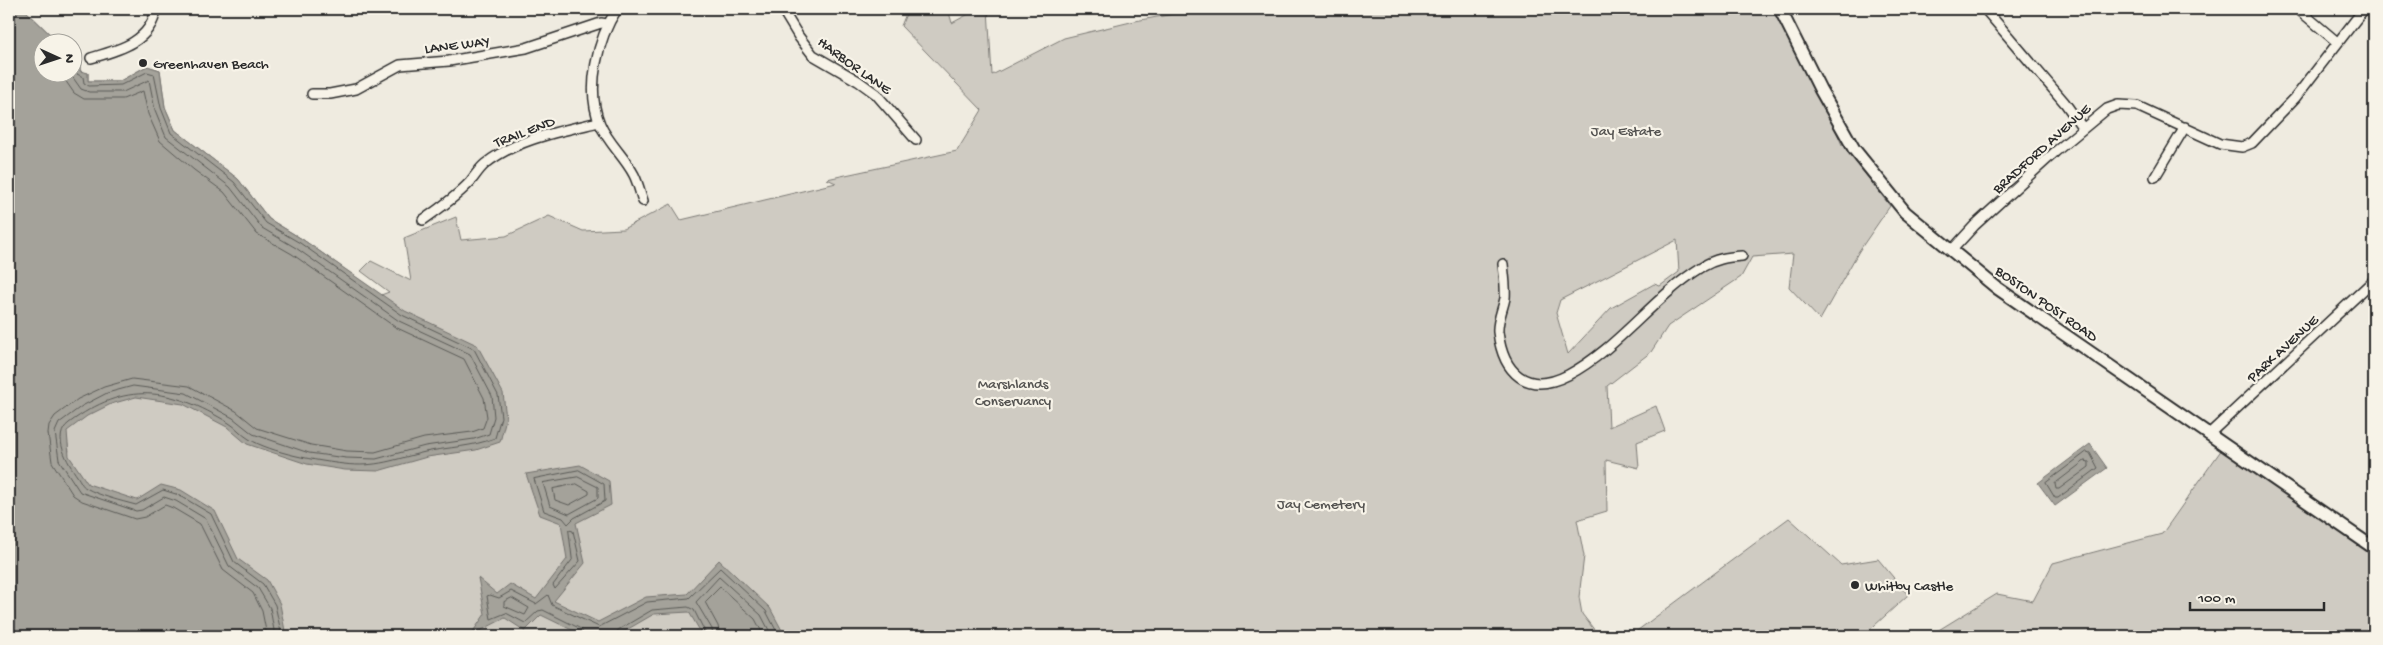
<svg xmlns="http://www.w3.org/2000/svg" width="2383" height="645" viewBox="0 0 2383 645" font-family="'Gochi Hand',sans-serif">
	<style>
		.green { fill: #cfcbc2; stroke: #7d7b76; fill-rule: evenodd }
		.water { fill: #a4a29a; stroke: #74726e }
		.lines { fill: none; stroke-linecap: round; stroke-linejoin: round }
		.shore { stroke: #5b5b57; stroke-width: 1 }
		.minor-casing { stroke: #2b2b2b; stroke-width: 12 }
		.major-casing { stroke: #2b2b2b; stroke-width: 15 }
		.minor { stroke: #f7f3e8; stroke-width: 9 }
		.major { stroke: #f7f3e8; stroke-width: 11 }
		.poi-dot { fill: #2b2b2b; stroke: #f7f3e8; stroke-width: 2 }
		.labels { text-anchor: middle; stroke-width: 4.5; stroke-linejoin: round; paint-order: stroke }
		.street-label { font-size: 15px; fill: #2b2b2b; stroke: #f7f3e8 }
		.poi-label { font-size: 15px; fill: #2b2b2b; stroke: #f7f3e8; text-anchor: start }
		.park-label { font-size: 15px; fill: #545351; stroke: #f7f3e8 }
	</style>
	<rect width="100%" height="100%" fill="#efebe0"/>
	<filter id="ink" filterUnits="userSpaceOnUse"><feTurbulence type="fractalNoise" baseFrequency=".02" numOctaves="2"/><feDisplacementMap in="SourceGraphic" scale="10" xChannelSelector="R" yChannelSelector="G"/><feConvolveMatrix kernelMatrix="1 2 1 2 8 2 1 2 1" color-interpolation-filters="sRGB"/></filter>
	<g filter="url(#ink)">
		<path class="green" d="M9 9H24L58 42H42V72H72L73 56 80 63V71L88 73V81H120L147 66 160 70 165 107 175 130 238 179 269 219 302 239 381 295 389 292 361 271 371 261 411 281 404 238 456 217 461 240 506 236 549 216 583 231 623 229 671 204 681 220 836 183 827 179 957 151 982 110 901 26 908 9H948L952 23 978 9H988L992 75 1064 38 1135 21 1201 9H1786L1842 145 1854 149 1848 152 1890 206 1859 251 1820 320 1789 287 1793 254 1752 257 1741 277 1668 326 1651 352 1607 386 1609 427 1656 406 1665 431 1637 442 1639 468 1606 460 1607 511 1577 520 1584 556 1579 597 1582 614 1599 636H183L64 460 69 451 67 439 9 294 71 137ZM1677 240 1679 272 1660 286 1654 284 1611 308 1568 354 1556 313 1560 300Z
			M2222 449 2374 553V636H1929L1997 594 2033 601 2053 563 2162 534Z
			M1789 518 1841 565 1878 559 1908 595 1863 636H1630Z"/>
		<path class="water" d="M9 9H24L58 42H42V72H72L73 56 80 63V71L88 73V81H120L147 66 160 70 165 107 175 130 238 179 269 219 302 239 405 311 477 345 503 393 506 418 500 442 476 450 427 457 378 471 345 470 307 464 247 444 227 427 183 404 136 397 111 404 87 416 67 431 69 456 88 484 137 500 161 485 181 490 215 511 238 559 267 580 280 604 285 631 292 636H9Z
			M2090 444 2107 468 2055 506 2038 483Z
			M580 465 609 481 611 505 576 523 585 563 554 601 598 622 646 597 687 594 719 560 770 608 785 636H703L689 612 654 614 616 636H580L578 633 541 615 525 631 505 618 470 636 485 614 478 578 497 594 510 584 536 599 567 559 561 523 540 515 526 474Z"/>
		<g class="lines">
			<path class="shore" d="M72 63 77 74 83 77 84 83 89 86 121 85 147 72 154 74 161 108 171 133 234 182 266 223 300 243 402 315 474 349 498 395 501 417 495 438C472 447 449 447 425 452 395 459 376 468 344 464 317 461 272 453 249 439 242 435 236 427 229 423 170 387 125 381 69 423 51 436 68 463 77 476 80 480 82 486 86 488 100 496 121 501 136 505L163 490 179 495 211 514 234 562 263 584 275 605 281 632 284 636
				M62 72 65 80 74 93 84 99H123L143 91 148 114 160 141 194 170 224 192 257 234 292 254 395 327 464 359 484 398 487 417 483 428 472 432 424 438 375 452 347 451 311 445 257 428 236 411 189 386 132 379 104 387 78 399 55 416 49 425 48 433 52 462 73 495 82 501 135 519 145 517 165 505 173 508 200 524 223 570 253 593 262 611 267 636
				M69 72 81 89 89 92H123L149 80 155 110 166 137 230 187 262 228 296 248 399 321 470 354 492 396 494 417 489 434 474 439 425 446 376 459 346 458 309 453 253 434 233 418 186 393 133 386 107 393 82 406 59 423 55 432 59 460 80 492 136 511 142 510 164 497 176 501 206 519 229 566 258 588 270 608 275 636
				M2087 452 2090 453 2098 468 2058 498H2055L2046 483Z
				M2085 461 2089 462V467L2059 489H2056L2055 484Z
				M579 470 604 484 605 501 574 518 568 524 563 518 544 511 534 479Z
				M578 477 598 487V498L569 514 550 506 543 483Z
				M577 484 589 491V494L569 505 555 500 553 489Z
				M569 530 573 531 580 561 555 589 553 585 572 560Z
				M512 598 529 608 525 615 504 606V602Z
				M584 636 581 629 543 610 538 611 525 623 506 613 491 619 487 596 490 595 499 598 511 591 536 604 548 595 552 605 599 627 647 602 689 598 720 568 766 611 779 636
				M615 636 618 630 652 610 688 607 694 610 707 636
				M713 636 712 629 696 602 719 577 761 615 772 636
				M720 636 718 626 705 602 720 587 755 619 764 636"/>
			<g class="minor-casing">
				<path id="minor" d="M617 9C598 38 585 89 600 124 608 143 625 157 634 175 638 183 640 192 643 201
					M782 9 799 37 813 55 858 81 876 94 916 140
					M1985 9 2065 103 2082 127
					M2298 9 2337 42
					M91 58C119 50 151 42 156 9
					M312 94H330L356 89 400 65 449 61 526 48 601 23 607 24
					M2155 177 2185 127
					M423 220C439 209 456 197 470 182 475 176 479 169 485 164 516 139 561 131 599 122
					M1951 251 1975 225 2055 152 2107 109 2118 105 2137 106 2220 144 2242 147 2252 143 2295 98 2364 9
					M1503 264C1504 275 1506 287 1505 298 1503 309 1497 321 1498 332 1503 373 1527 396 1568 375 1619 348 1653 297 1702 267 1715 259 1727 257 1742 256
					M2208 435 2374 280"/>
			</g>
			<g class="major-casing">
				<path id="major" d="M1780 9 1820 89 1854 149 1905 212 1997 288 2374 548"/>
			</g>
			<use href="#minor" class="minor"/>
			<use href="#major" class="major"/>
		</g>
	</g>
	<g class="poi-dot">
		<circle cx="143" cy="63" r="5"/>
		<circle cx="1855" cy="585" r="5"/>
	</g>
	<g class="labels">
		<g class="street-label">
			<text transform="translate(457 44) rotate(-7)" y="5">LANE WAY</text>
			<text transform="translate(855 65) rotate(36)" y="5">HARBOR LANE</text>
			<text transform="translate(524 131) rotate(-21)" y="5">TRAIL END</text>
			<text transform="translate(2041 148) rotate(-42)" y="5">BRADFORD AVENUE</text>
			<text transform="translate(2047 303) rotate(35)" y="5">BOSTON POST ROAD</text>
			<text transform="translate(2282 348) rotate(-43)" y="5">PARK AVENUE</text>
		</g>
		<g class="poi-label">
			<text x="153" y="68">Greenhaven Beach</text>
			<text x="1865" y="590">Whitby Castle</text>
		</g>
		<g class="park-label">
			<text x="1626" y="135">Jay Estate</text>
			<text x="1013" y="388">Marshlands<tspan x="1013" dy="17">Conservancy</tspan></text>
			<text x="1321" y="508">Jay Cemetery</text>
		</g>
	</g>
	<rect width="2383" height="645" fill="none" stroke="#f7f3e8" stroke-width="30"/>
	<rect x="15" y="15" width="2353" height="615" fill="none" stroke="#2b2b2b" stroke-width="2" filter="url(#ink)"/>
	<g transform="translate(58 58) rotate(93)"><circle r="24" fill="#f7f3e8" stroke="#a5a39c"/>
	<path d="M0-4L9 19L0 12L-9 19Z" fill="#2b2b2b"/>
	<text y="-8" font-size="14" font-weight="bold" text-anchor="middle" fill="#2b2b2b">N</text>
	</g>
	<path d="M2190 602v8h134v-8" fill="none" stroke="#2b2b2b" stroke-width="2.5"/>
	<text x="2198" y="602" font-size="15" fill="#2b2b2b" stroke="#f7f3e8" stroke-width="4" paint-order="stroke">100 m</text>
</svg>
